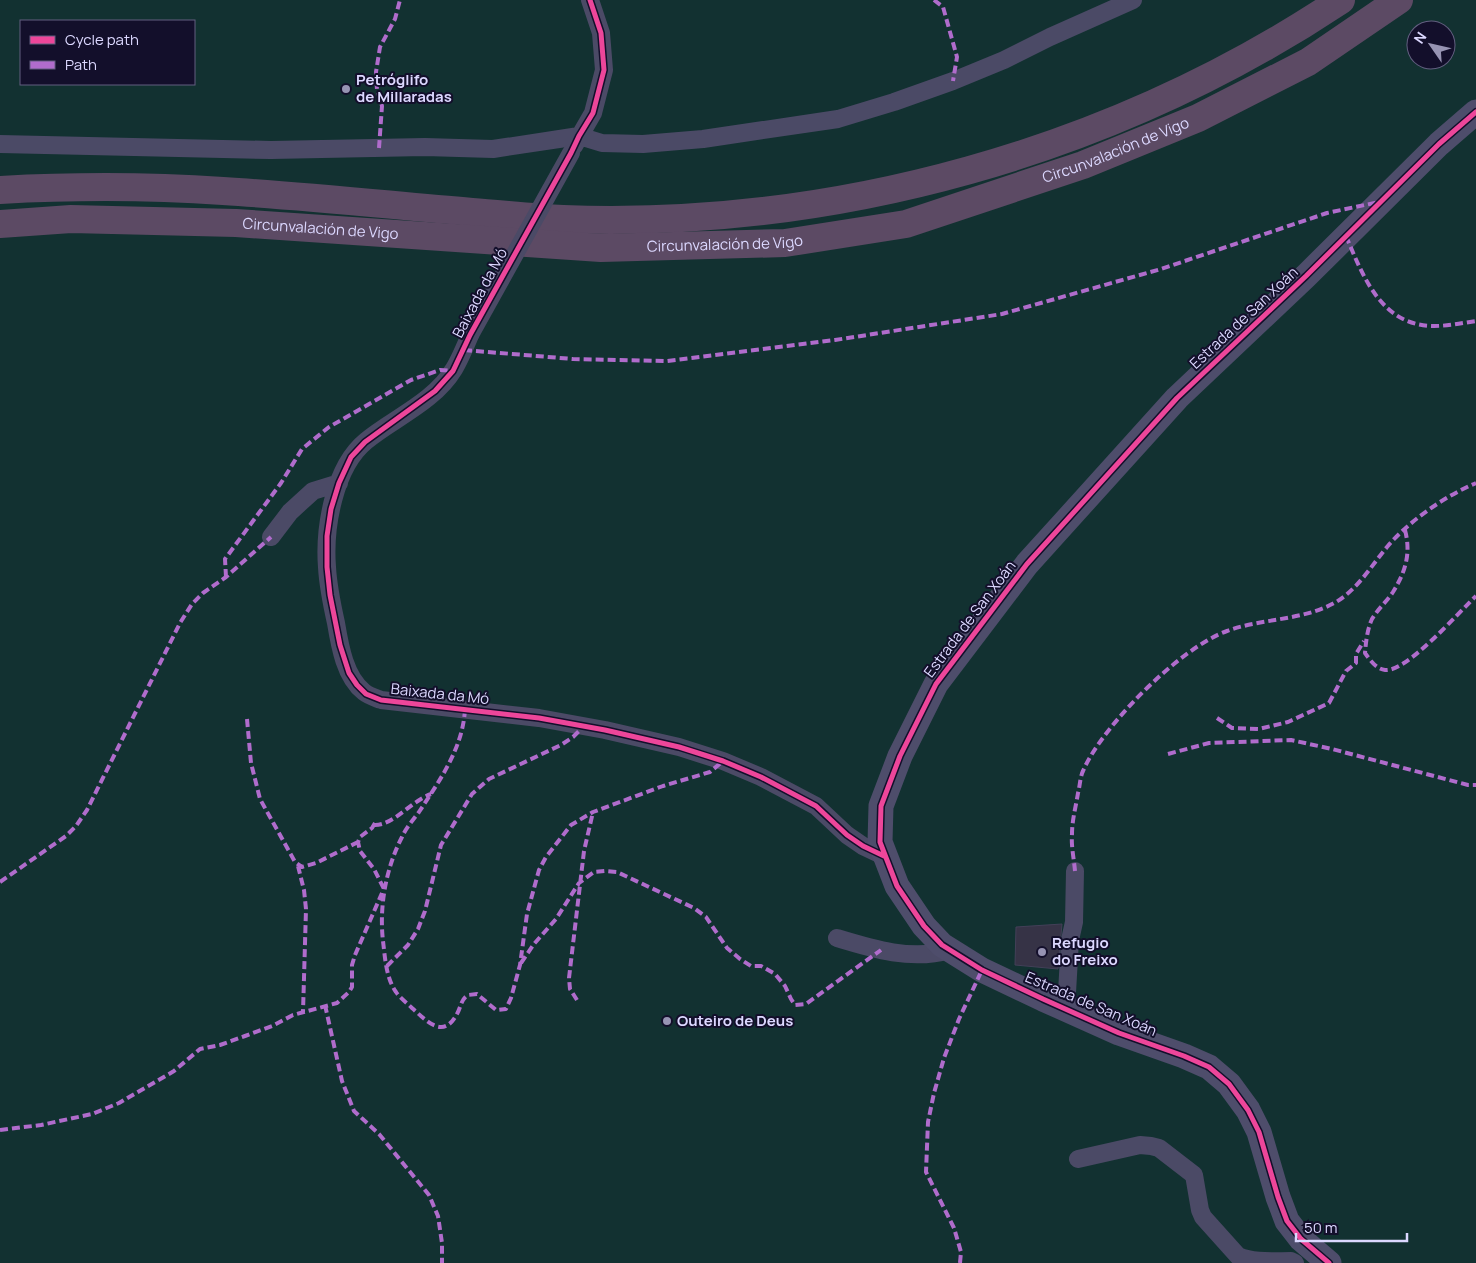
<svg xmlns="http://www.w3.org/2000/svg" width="1476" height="1263" viewBox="0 0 1476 1263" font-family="Manrope,sans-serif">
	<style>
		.green { fill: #123131; fill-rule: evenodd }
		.building { fill: #363346; stroke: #434058 }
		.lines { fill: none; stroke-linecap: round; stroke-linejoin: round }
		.street { stroke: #4b4a66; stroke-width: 18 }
		.secondary { stroke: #4e4d6b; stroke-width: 25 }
		.highway { stroke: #5c4a64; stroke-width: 28 }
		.street-bridge { stroke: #4b4a66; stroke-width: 18 }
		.quiet { stroke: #b06ccc; stroke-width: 4; stroke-dasharray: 8 4; stroke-linecap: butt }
		.cycleway-casing { stroke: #130f2b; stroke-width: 8 }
		.cycleway { stroke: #ed469a; stroke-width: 5 }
		.poi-dot { fill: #9794b3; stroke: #130f2b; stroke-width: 2 }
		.labels { text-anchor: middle; stroke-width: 4; stroke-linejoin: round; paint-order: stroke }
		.poi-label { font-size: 15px; font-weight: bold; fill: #dcd8ff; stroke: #130f2b; text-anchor: start }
		.street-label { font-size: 15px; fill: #dcd8ff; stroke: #130f2b }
	</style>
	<rect width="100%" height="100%" fill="#171525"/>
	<path class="green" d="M0 0H1476V1263H0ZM21 21H194V84H21ZM1416 30H1446V60H1416Z"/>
	<path class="building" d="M1062 924 1058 969 1015 965 1016 927Z"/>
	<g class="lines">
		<path class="street" d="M0 144 271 150 425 147 493 149 579 136 602 143 643 144 703 139 838 119 894 102 953 81 1004 60 1050 37 1133 0
			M574 146 593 113 604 70 601 33 590 0
			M470 335C465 347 460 359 454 369 434 402 394 418 366 441 334 467 324 528 327 567 328 586 332 605 336 623 340 647 345 677 364 692 369 696 376 698 381 700L539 718 605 730 679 747 723 761 761 777 816 806 847 835 863 846 884 856
			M271 537 290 512 313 491 339 483
			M837 938C873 949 912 961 949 950
			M1066 1010 1070 940 1074 922 1075 871
			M1078 1159 1140 1145 1151 1146 1159 1148 1194 1175 1200 1210 1203 1217 1238 1256C1253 1263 1274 1261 1291 1261L1295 1263"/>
		<path class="secondary" d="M1329 1263 1301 1239 1287 1221 1278 1197 1259 1132 1248 1110 1229 1084 1209 1067 1184 1056 1119 1033 1043 999 982 970 942 945 924 926 897 886 880 842 881 806 900 756 936 684 1027 564 1177 398 1306 276 1439 144 1476 112"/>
		<g class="highway">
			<path d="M0 190C74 186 149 186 223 191 306 196 389 205 472 212 502 214 533 218 563 219 836 229 1113 152 1341 0"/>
			<path id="s1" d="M0 224 71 219 236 223 601 248 785 243 906 224 1083 165 1198 118 1308 62 1399 0"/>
		</g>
		<path class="street-bridge" d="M470 335 571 153"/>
		<path class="quiet" d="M934 0 943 7 957 57 953 81
			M379 148 382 106 377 90 376 72 380 47 395 19 400 0
			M1346 236C1363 276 1381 326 1434 326 1448 326 1462 323 1476 321
			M464 350 573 359 667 361 835 340 1002 314 1161 269 1327 213 1379 202
			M1405 530C1411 553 1406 571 1393 592 1387 601 1378 609 1372 619 1367 630 1366 642 1365 653 1370 660 1376 669 1385 670 1406 673 1460 611 1476 596
			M226 577 225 559 281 483 302 449 329 427 411 380 440 370 453 371
			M465 709C463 748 440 780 419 812 413 820 406 828 402 837 386 868 379 906 383 941 385 957 386 978 396 992 400 998 407 1003 412 1008 427 1021 443 1040 457 1014 461 1007 461 999 468 995L477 994 496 1010 506 1009 511 998 520 965 527 914 539 870 546 857 571 825 593 812 663 786 710 772 723 761
			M1217 718 1232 728 1259 729 1288 722 1329 703 1346 671 1356 663V654L1364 641
			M247 719 251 763 260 799 295 862 302 867 316 863 358 842
			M1168 754 1209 743 1291 740 1332 749 1468 785H1476
			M375 823 372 828 360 837 358 842 360 851 374 869 384 889
			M374 825C393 826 411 801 431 794
			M298 866 304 890 306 909 303 1012
			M1075 871C1074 859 1071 846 1072 834 1072 820 1076 806 1078 793 1080 786 1080 777 1083 771 1102 726 1181 647 1227 631 1262 618 1303 621 1336 602 1358 589 1372 565 1387 547 1409 521 1445 496 1476 483
			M0 882 66 836 76 826 87 810 180 623 192 604 203 593 226 577 271 537
			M521 963 534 944 556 919 579 883 594 872 605 871 617 872 694 908 706 917 727 948 740 959 751 966H761L775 974 785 986 791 999 795 1005 806 1004 881 950
			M387 966 408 945 418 929 425 911 441 845 472 794 489 779 561 745 573 737 584 726
			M577 1000 570 989 569 978 584 851 593 812
			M325 1005 342 1081 354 1111 379 1134 429 1195 438 1216 442 1243V1263
			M0 1130 41 1125 92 1114 119 1103 174 1071 200 1049 220 1045 245 1036 272 1026 293 1015 337 1003 349 992 352 987V965L355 955 382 893
			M960 1263 961 1252 954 1228 926 1172 928 1122 934 1093 944 1058 959 1019 982 970"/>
		<g class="cycleway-casing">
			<path id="cycleway" d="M590 0 601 33 604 70 593 113 579 136 571 153 470 335 453 371 435 391 365 442 351 457 339 483 331 509 327 536V567L330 595 340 645 349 673 357 685 366 694 381 700 539 718 605 730 679 747 723 761 761 777 816 806 847 835 863 846 884 856
				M1329 1263 1301 1239 1287 1221 1278 1197 1259 1132 1248 1110 1229 1084 1209 1067 1184 1056 1119 1033 1043 999 982 970 942 945 924 926 897 886 880 842 881 806 900 756 936 684 1027 564 1177 398 1306 276 1439 144 1476 112"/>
		</g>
		<use href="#cycleway" class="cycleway"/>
	</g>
	<g class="poi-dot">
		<circle cx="346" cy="89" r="5"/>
		<circle cx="1042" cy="952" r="5"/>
		<circle cx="667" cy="1021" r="5"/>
	</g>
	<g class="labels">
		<g class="poi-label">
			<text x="356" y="85">Petróglifo<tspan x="356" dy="17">de Millaradas</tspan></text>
			<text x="1052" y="948">Refugio<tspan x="1052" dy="17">do Freixo</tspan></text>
			<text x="677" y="1026">Outeiro de Deus</text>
		</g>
		<g class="street-label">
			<text dy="5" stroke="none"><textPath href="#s1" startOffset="1131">Circunvalación de Vigo</textPath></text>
			<text dy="5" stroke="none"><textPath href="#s1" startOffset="321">Circunvalación de Vigo</textPath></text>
			<text dy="5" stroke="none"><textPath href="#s1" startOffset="726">Circunvalación de Vigo</textPath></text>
			<text transform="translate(480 293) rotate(-62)" y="5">Baixada da Mó</text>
			<text transform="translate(1244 318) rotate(-43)" y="5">Estrada de San Xoán</text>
			<text transform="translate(970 619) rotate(-53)" y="5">Estrada de San Xoán</text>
			<text transform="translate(440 694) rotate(6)" y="5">Baixada da Mó</text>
			<text transform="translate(1091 1004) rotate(23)" y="5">Estrada de San Xoán</text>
		</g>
	</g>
	<rect x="20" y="20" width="175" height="65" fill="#130f2b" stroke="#635f80"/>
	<rect x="30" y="36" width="25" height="8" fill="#ed469a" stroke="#635f80"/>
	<text x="65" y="45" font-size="15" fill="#dcd8ff">Cycle path</text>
	<rect x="30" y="61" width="25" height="8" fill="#b06ccc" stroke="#635f80"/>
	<text x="65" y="70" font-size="15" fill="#dcd8ff">Path</text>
	<g transform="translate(1431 45) rotate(304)"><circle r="24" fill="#130f2b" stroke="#635f80"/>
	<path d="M0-4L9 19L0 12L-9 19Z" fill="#9794b3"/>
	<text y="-8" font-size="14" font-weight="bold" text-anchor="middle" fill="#dcd8ff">N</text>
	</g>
	<path d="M1296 1233v8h111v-8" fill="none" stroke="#dcd8ff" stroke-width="2.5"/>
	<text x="1304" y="1233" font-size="15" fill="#dcd8ff" stroke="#130f2b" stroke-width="4" paint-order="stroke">50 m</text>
</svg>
